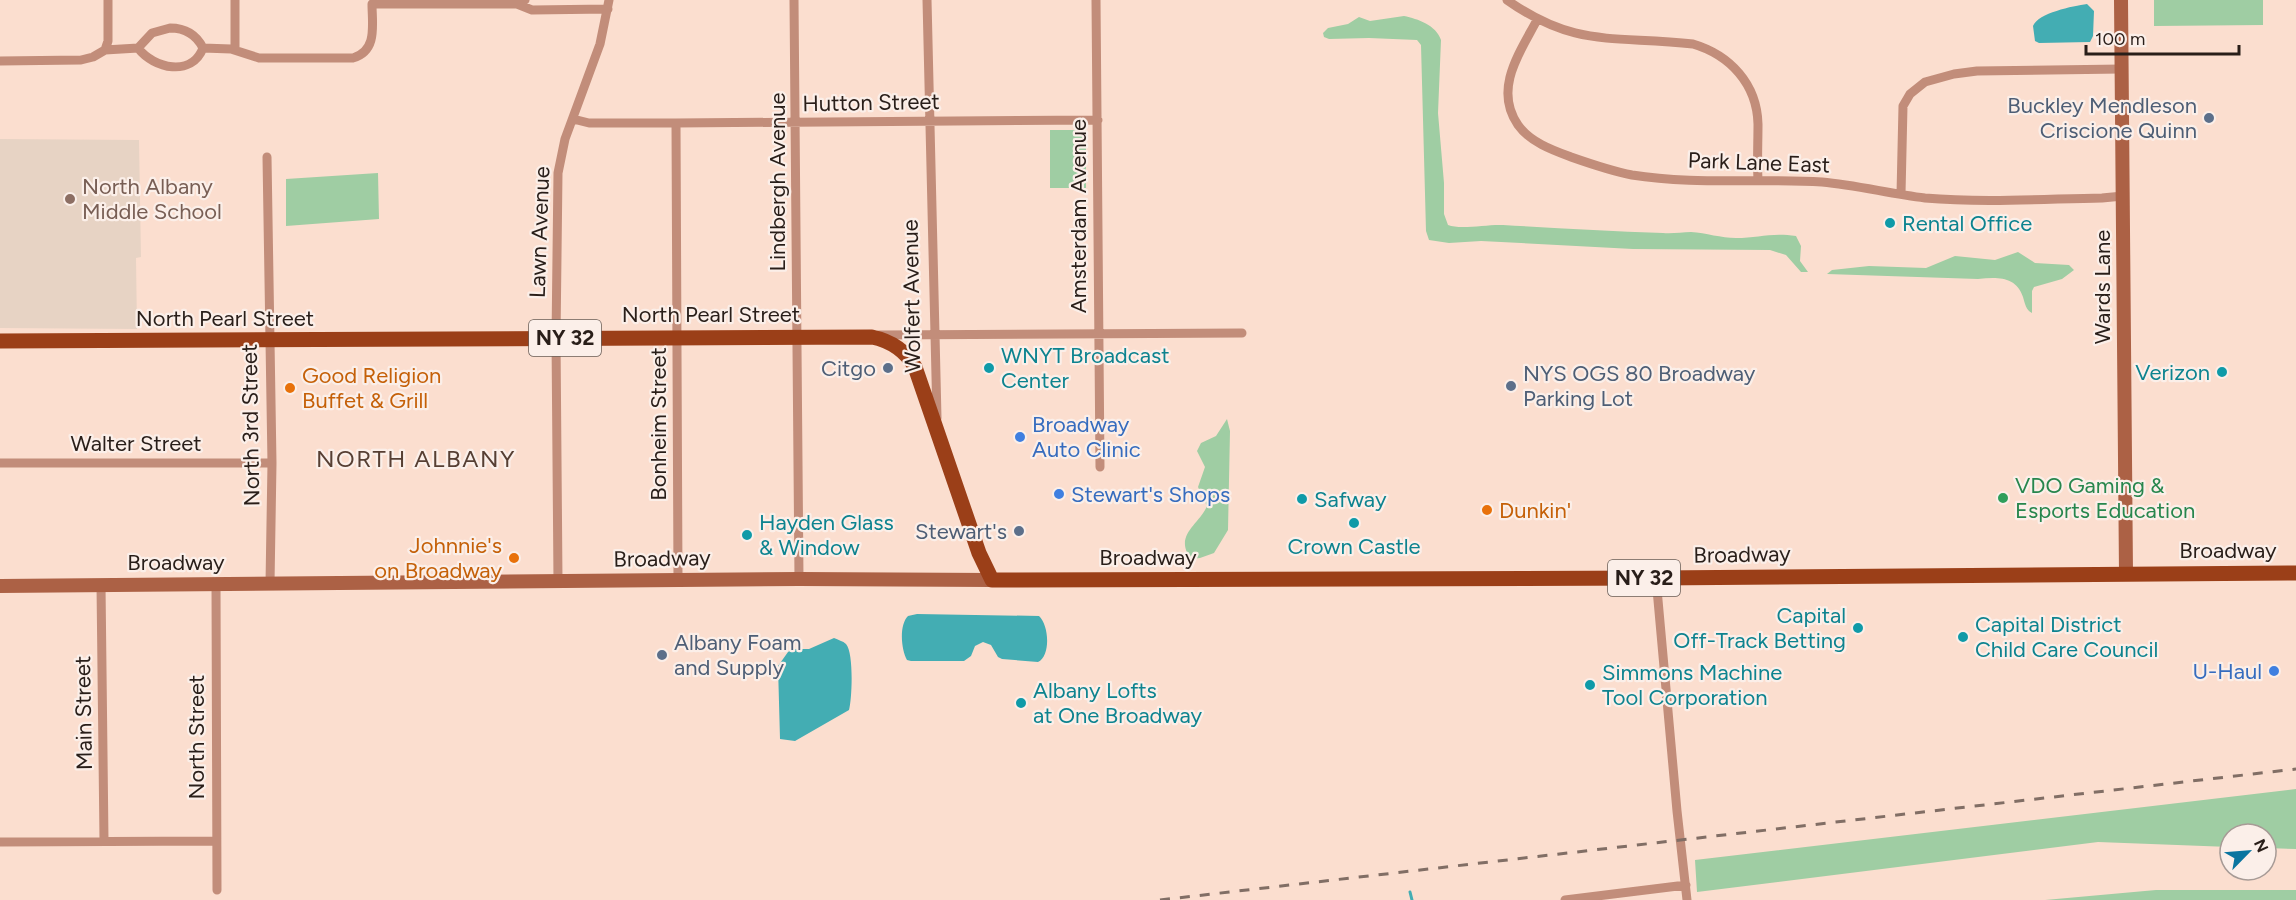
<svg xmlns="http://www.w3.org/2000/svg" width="2296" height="900" viewBox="0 0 2296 900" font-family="Figtree,sans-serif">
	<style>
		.education { fill: #e7d3c4 }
		.green { fill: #9fcda3 }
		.water { fill: #43adb3 }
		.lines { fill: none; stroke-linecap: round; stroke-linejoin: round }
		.stream { stroke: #43adb3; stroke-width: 3 }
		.street { stroke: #c28d7a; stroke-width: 9 }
		.secondary { stroke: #ac6145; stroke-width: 14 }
		.primary { stroke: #9b3f18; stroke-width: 15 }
		.rail { stroke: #816e65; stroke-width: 3; stroke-dasharray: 10 10; stroke-linecap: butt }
		.service-dot { fill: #5c6f8a; stroke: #fbefe9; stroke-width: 2 }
		.education-dot { fill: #8d6e63; stroke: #fbefe9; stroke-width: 2 }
		.culture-dot { fill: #0f9aa8; stroke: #fbefe9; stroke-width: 2 }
		.food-dot { fill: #e8710a; stroke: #fbefe9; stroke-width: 2 }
		.shop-dot { fill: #3f7fe0; stroke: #fbefe9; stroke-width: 2 }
		.leisure-dot { fill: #2e9e5b; stroke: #fbefe9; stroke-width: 2 }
		.labels { text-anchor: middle; stroke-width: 4.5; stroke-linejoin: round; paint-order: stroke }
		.shield { fill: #fbefe9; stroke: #685d57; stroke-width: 1.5 }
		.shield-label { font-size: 21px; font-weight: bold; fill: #291e19 }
		.street-label { font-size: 22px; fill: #291e19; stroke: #fbefe9 }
		.service-label { font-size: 22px; fill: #4e5e75; stroke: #fbefe9; text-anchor: end }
		.education-label { font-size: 22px; fill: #785e54; stroke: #fbefe9; text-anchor: start }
		.culture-label { font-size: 22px; fill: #0d838f; stroke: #fbefe9; text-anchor: start }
		.food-label { font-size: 22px; fill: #c56008; stroke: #fbefe9; text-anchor: start }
		.shop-label { font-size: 22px; fill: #366cbe; stroke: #fbefe9; text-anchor: start }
		.leisure-label { font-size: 22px; fill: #27864d; stroke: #fbefe9; text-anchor: start }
		.neighbourhood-label { font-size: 24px; letter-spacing: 1.5px; fill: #573f33; stroke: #fbefe9 }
	</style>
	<rect width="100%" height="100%" fill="#fbdecf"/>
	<path class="education" d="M0 139 139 140 141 257 136 258 137 329 0 328Z"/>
	<path class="green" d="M2154 0H2263V25L2154 26Z
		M1404 16C1418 19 1436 25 1441 40L1438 113 1444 183V214L1448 225C1461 230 1488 224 1503 225 1556 228 1609 231 1663 233 1672 234 1682 232 1691 232 1706 233 1721 238 1736 238 1758 238 1772 232 1796 236L1801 246 1800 261 1808 272H1801L1786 255 1770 250 1633 249 1481 241 1449 243 1429 240 1426 231 1421 45 1417 40 1369 38 1329 39 1324 37 1323 33 1328 28 1348 24 1359 17 1370 21Z
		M1050 130H1086V188H1050Z
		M378 173 379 219 286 226V179Z
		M2018 252 2035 263 2069 265 2074 270 2062 279 2034 287 2032 291V313C2026 310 2025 304 2023 297 2016 276 1997 277 1978 279L1827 274 1832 270 1869 266 1926 268 1955 256 1995 260Z
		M1227 419 1230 431 1228 530 1214 553 1200 558 1191 559C1173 535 1200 524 1207 506L1198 487 1205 467 1197 451 1201 443 1216 436Z
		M2296 789V849L2266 848V834H2230V847L2098 842 1697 892 1695 860Z
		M2156 890H2296V900H2045Z"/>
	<path class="water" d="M2087 4 2094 11 2093 36 2090 42 2039 43 2035 41 2033 26C2038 13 2073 6 2087 4Z
		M917 614 1039 616C1049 625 1051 656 1038 662L1002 659 998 657 991 645 983 642 975 646 971 656 964 661H911L907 660C901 649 899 625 908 616Z
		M834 638C838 640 843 641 846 644 854 653 852 699 849 710L795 741 780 739 778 666 788 652 793 649H809Z"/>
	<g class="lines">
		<path class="stream" d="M1410 892 1412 900"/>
		<path class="street" d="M235 0V50
			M794 0 799 579
			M927 0 937 418
			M1096 0 1100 467
			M1507 0C1576 49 1615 35 1693 44 1730 55 1757 84 1758 124 1758 143 1757 161 1758 180
			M517 4 532 10 608 9
			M1537 20C1520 52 1493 89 1518 125 1530 142 1552 150 1571 157 1591 164 1611 171 1632 175 1694 185 1759 178 1822 182 1857 185 1890 194 1925 198 1983 203 2043 199 2102 198L2123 196
			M170 28C185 28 196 34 203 48 192 77 154 69 138 48L152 33Z
			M203 48 231 49 259 58H353C378 51 372 24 372 4H517L525 0
			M105 50 108 41V0
			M0 61 81 60 93 57 105 50 138 48
			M573 119 589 123H676L1098 120
			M676 123 678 580
			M267 157 272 463 270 584
			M1901 194 1903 106 1910 94 1925 82 1954 74 1977 71 2122 69
			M879 335 1242 333
			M0 463H272
			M1656 578 1677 811 1687 900
			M558 581 556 338 558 173 565 139 600 44 609 0
			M216 584 217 890
			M101 585 104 840
			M0 842 216 841
			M1565 900 1686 885"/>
		<path class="secondary" d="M2121 0 2126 573
			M0 586 799 579 992 580"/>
		<path class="primary" d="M0 341 872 337C891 341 905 350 915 367L979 553 992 580 1656 578 2296 573"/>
		<path class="rail" d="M1160 900 2296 769"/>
	</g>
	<g class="service-dot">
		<circle cx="2209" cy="118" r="6"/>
		<circle cx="888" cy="368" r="6"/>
		<circle cx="1511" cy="386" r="6"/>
		<circle cx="1019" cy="531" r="6"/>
		<circle cx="662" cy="655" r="6"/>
	</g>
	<circle class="education-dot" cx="70" cy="199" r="6"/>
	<g class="culture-dot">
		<circle cx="1890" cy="223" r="6"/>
		<circle cx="989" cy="368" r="6"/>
		<circle cx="2222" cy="372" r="6"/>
		<circle cx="1302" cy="499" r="6"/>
		<circle cx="1354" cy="523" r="6"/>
		<circle cx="747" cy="535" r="6"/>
		<circle cx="1858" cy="628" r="6"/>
		<circle cx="1963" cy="637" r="6"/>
		<circle cx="1590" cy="685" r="6"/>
		<circle cx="1021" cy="703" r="6"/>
	</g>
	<g class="food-dot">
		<circle cx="290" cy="388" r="6"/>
		<circle cx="1487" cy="510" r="6"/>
		<circle cx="514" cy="558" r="6"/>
	</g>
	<g class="shop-dot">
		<circle cx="1020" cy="437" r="6"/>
		<circle cx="1059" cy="494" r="6"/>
		<circle cx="2274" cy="671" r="6"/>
	</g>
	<circle class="leisure-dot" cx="2003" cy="498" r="6"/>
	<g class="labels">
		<g class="shield">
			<rect x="529" y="320" width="72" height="36" rx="4.5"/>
			<rect x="1608" y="560" width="72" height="36" rx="4.5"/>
		</g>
		<g class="shield-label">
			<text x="565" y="345">NY 32</text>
			<text x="1644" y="585">NY 32</text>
		</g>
		<g class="street-label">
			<text transform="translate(871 102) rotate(-1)" y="8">Hutton Street</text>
			<text transform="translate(1759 162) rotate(2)" y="8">Park Lane East</text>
			<text transform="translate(777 182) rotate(-90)" y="8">Lindbergh Avenue</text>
			<text transform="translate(1078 216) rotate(-90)" y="8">Amsterdam Avenue</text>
			<text transform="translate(539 232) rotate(-88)" y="8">Lawn Avenue</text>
			<text transform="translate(2102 287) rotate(-90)" y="8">Wards Lane</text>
			<text transform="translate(911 296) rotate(-91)" y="8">Wolfert Avenue</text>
			<text x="711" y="322">North Pearl Street</text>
			<text x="225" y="326">North Pearl Street</text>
			<text transform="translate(658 424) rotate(-90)" y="8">Bonheim Street</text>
			<text transform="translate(250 425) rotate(-91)" y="8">North 3rd Street</text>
			<text x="136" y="451">Walter Street</text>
			<text x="2228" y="558">Broadway</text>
			<text transform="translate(1742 554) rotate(-1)" y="8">Broadway</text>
			<text x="1148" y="565">Broadway</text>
			<text transform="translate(662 558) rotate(-1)" y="8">Broadway</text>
			<text x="176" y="570">Broadway</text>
			<text transform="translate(83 713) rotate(-91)" y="8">Main Street</text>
			<text transform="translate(196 737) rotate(-90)" y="8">North Street</text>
		</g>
		<g class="service-label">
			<text x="2197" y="113">Buckley Mendleson<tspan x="2197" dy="25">Criscione Quinn</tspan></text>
			<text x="876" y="376">Citgo</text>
			<text x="1523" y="381" text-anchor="start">NYS OGS 80 Broadway<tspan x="1523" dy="25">Parking Lot</tspan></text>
			<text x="1007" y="539">Stewart's</text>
			<text x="674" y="650" text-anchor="start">Albany Foam<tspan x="674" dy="25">and Supply</tspan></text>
		</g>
		<g class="education-label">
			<text x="82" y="194">North Albany<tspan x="82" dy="25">Middle School</tspan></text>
		</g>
		<g class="culture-label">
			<text x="1902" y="231">Rental Office</text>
			<text x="1001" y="363">WNYT Broadcast<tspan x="1001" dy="25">Center</tspan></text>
			<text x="2210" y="380" text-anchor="end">Verizon</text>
			<text x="1314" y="507">Safway</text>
			<text x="759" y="530">Hayden Glass<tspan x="759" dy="25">&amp; Window</tspan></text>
			<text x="1354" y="554" text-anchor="middle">Crown Castle</text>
			<text x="1846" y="623" text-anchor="end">Capital<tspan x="1846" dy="25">Off-Track Betting</tspan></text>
			<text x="1975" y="632">Capital District<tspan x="1975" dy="25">Child Care Council</tspan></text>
			<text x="1602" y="680">Simmons Machine<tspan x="1602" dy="25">Tool Corporation</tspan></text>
			<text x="1033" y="698">Albany Lofts<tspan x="1033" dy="25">at One Broadway</tspan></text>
		</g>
		<g class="food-label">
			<text x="302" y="383">Good Religion<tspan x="302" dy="25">Buffet &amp; Grill</tspan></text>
			<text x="1499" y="518">Dunkin'</text>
			<text x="502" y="553" text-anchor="end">Johnnie's<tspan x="502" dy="25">on Broadway</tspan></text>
		</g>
		<g class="shop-label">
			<text x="1032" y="432">Broadway<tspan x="1032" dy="25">Auto Clinic</tspan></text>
			<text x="1071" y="502">Stewart's Shops</text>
			<text x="2262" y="679" text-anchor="end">U-Haul</text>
		</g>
		<g class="leisure-label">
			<text x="2015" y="493">VDO Gaming &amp;<tspan x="2015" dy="25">Esports Education</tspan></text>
		</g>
		<g class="neighbourhood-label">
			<text x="416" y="467">NORTH ALBANY</text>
		</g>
	</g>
	<g transform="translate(2248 852) rotate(65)"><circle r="28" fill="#fbefe9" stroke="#a79b96" stroke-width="1.5"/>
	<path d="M0-4.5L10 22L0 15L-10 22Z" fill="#0975a0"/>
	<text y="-9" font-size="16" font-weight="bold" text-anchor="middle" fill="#291e19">N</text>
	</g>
	<path d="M2086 45v9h153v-9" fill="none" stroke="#291e19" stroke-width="3"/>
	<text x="2095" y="45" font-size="18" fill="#291e19" stroke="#fbefe9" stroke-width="4.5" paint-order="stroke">100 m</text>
</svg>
